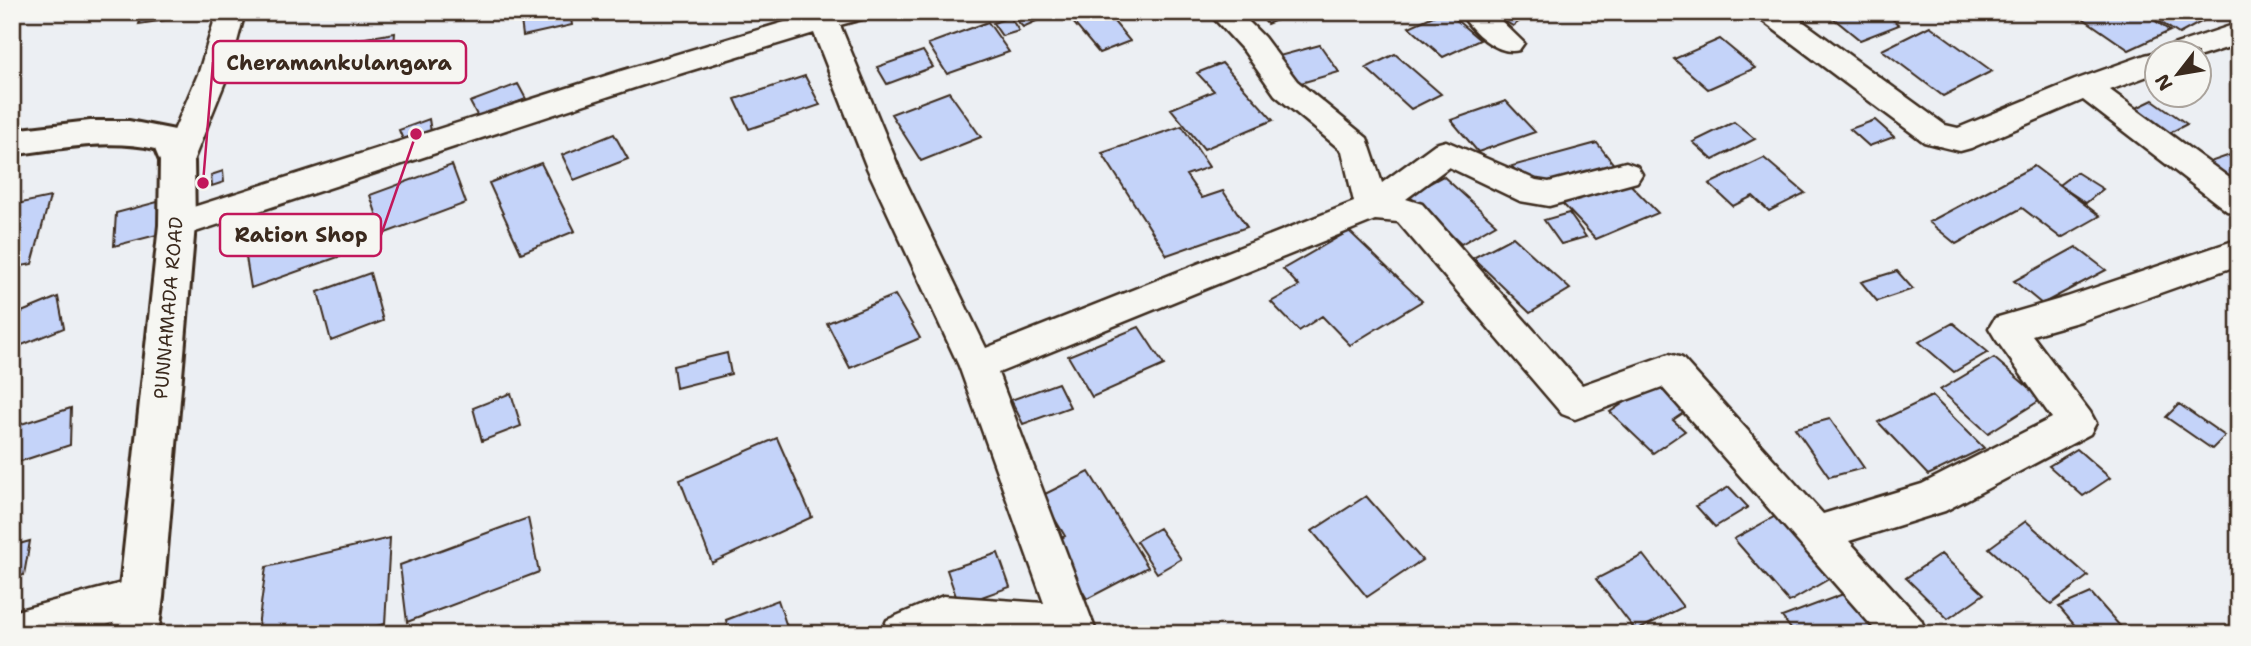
<svg xmlns="http://www.w3.org/2000/svg" width="2251" height="646" viewBox="0 0 2251 646" font-family="'Shantell Sans',sans-serif">
	<style>
		.building { fill: #c4d3f9; stroke: #3b2a1e; stroke-width: 2 }
		.lines { fill: none; stroke-linecap: round; stroke-linejoin: round }
		.minor-casing { stroke: #3b2a1e; stroke-width: 5 }
		.secondary-casing { stroke: #3b2a1e; stroke-width: 6 }
		.minor { fill: #f6f6f2; fill-rule: evenodd }
		.secondary { fill: #f6f6f2; fill-rule: evenodd }
		.labels { text-anchor: middle; stroke-width: 5; stroke-linejoin: round; paint-order: stroke }
		.street-label { font-size: 19px; fill: #3b2a1e; stroke: #f6f6f2 }
		.leader { fill: none; stroke: #c2185b; stroke-width: 2.5 }
		.callout-dot { fill: #c2185b; stroke: #f6f6f2; stroke-width: 2.5 }
		.callout { fill: #f6f6f2; stroke: #c2185b; stroke-width: 2.5 }
		.callout-label { font-size: 21px; text-anchor: middle; font-weight: bold; fill: #3b2a1e }
	</style>
	<rect width="100%" height="100%" fill="#eceff3"/>
	<filter id="ink" filterUnits="userSpaceOnUse"><feTurbulence type="fractalNoise" baseFrequency=".0143" numOctaves="2"/><feDisplacementMap in="SourceGraphic" scale="14" xChannelSelector="R" yChannelSelector="G"/><feConvolveMatrix kernelMatrix="1 2 1 2 8 2 1 2 1" color-interpolation-filters="sRGB"/></filter>
	<g filter="url(#ink)">
		<path class="building" d="M143 12H217L139 24Z
			M520 12H570L572 25 523 36Z
			M1009 12H1056L1023 27Z
			M1096 12H1106L1130 41 1099 53 1072 21Z
			M1257 12H1296L1267 24Z
			M1442 12H1447L1480 40 1443 57 1409 27Z
			M1490 12H1532L1513 26Z
			M1849 12H1884L1899 25 1860 40 1833 18Z
			M2074 12H2142L2170 31 2129 50Z
			M2145 12H2209L2214 15 2179 34Z
			M1010 17 1019 31 1002 36 993 23Z
			M988 22 1009 52 947 74 928 44Z
			M1930 26 1992 71 1943 96 1882 50Z
			M395 33 393 57 344 66 347 41Z
			M1720 39 1755 68 1708 89 1674 59Z
			M1320 45 1339 72 1287 87 1268 59Z
			M923 51 933 67 887 84 877 67Z
			M1395 54 1441 94 1411 109 1366 68Z
			M1222 63 1273 120 1204 149 1171 109 1214 91 1197 73Z
			M805 76 820 105 749 129 735 99Z
			M518 84 526 99 478 117 470 102Z
			M949 92 981 137 921 161 891 114Z
			M2153 100 2187 124 2160 138 2126 113Z
			M1506 101 1535 132 1478 152 1451 120Z
			M429 119 432 138 406 147 399 130Z
			M1875 120 1894 137 1869 146 1850 129Z
			M1734 122 1755 139 1713 160 1693 142Z
			M1182 126 1209 167 1186 175 1202 198 1223 191 1247 227 1167 255 1102 153Z
			M614 134 628 159 574 180 562 155Z
			M1597 143 1615 166 1529 190 1512 166Z
			M2239 152V192L2204 164Z
			M1764 158 1805 193 1769 211 1753 196 1733 206 1709 184Z
			M541 163 575 231 521 253 489 183Z
			M452 165 466 203 383 234 370 195Z
			M2034 166 2100 216 2061 238 2022 208 1956 244 1929 222Z
			M223 171 224 182 212 186 211 175Z
			M2076 172 2103 189 2086 203 2059 185Z
			M1443 176 1496 224 1461 244 1408 195Z
			M1623 177 1658 213 1596 239 1562 203Z
			M50 197 32 264 12 268V205Z
			M176 197V230L114 246 116 213Z
			M1569 213 1586 237 1561 244 1544 220Z
			M344 217 352 252 251 288 245 251Z
			M1349 231 1422 301 1350 345 1322 316 1299 331 1271 302 1299 286 1283 269Z
			M1513 237 1570 289 1530 313 1473 258Z
			M2076 247 2106 270 2042 304 2014 281Z
			M1897 271 1913 289 1877 301 1861 282Z
			M370 273 383 321 331 341 318 292Z
			M895 295 920 338 850 368 827 323Z
			M58 297 64 328 12 349V316Z
			M1953 323 1988 352 1954 372 1919 342Z
			M1139 327 1164 365 1092 397 1068 356Z
			M727 353 731 374 676 388 673 366Z
			M1994 358 2042 399 1988 433 1940 390Z
			M1666 375 1698 403 1673 420 1685 431 1653 453 1610 412Z
			M1058 383 1070 407 1023 424 1011 400Z
			M511 393 521 426 482 441 473 408Z
			M1932 396 1984 448 1928 475 1878 422Z
			M2179 404 2225 436 2212 449 2166 417Z
			M71 408 70 445 12 464V427Z
			M1830 419 1864 468 1829 477 1795 428Z
			M777 438 812 517 712 563 680 480Z
			M2077 449 2110 478 2083 496 2049 466Z
			M1089 472 1148 567 1087 599 1054 542 1065 536 1041 496Z
			M1729 487 1748 507 1715 527 1696 506Z
			M1366 496 1422 560 1367 597 1312 531Z
			M1790 508 1846 569 1789 602 1734 539Z
			M528 518 539 572 407 622 400 565Z
			M2026 521 2088 576 2051 604 1989 548Z
			M1159 528 1181 559 1157 573 1136 541Z
			M390 538 385 624 344 634H257L266 567Z
			M30 541 24 575 12 578V546Z
			M998 553 1010 587 959 605 947 570Z
			M1941 554 1984 594 1948 619 1906 578Z
			M1643 555 1683 607 1636 631 1596 579Z
			M1854 590 1888 634H1795L1782 617Z
			M2091 593 2127 634H2082L2059 607Z
			M778 600 788 630 777 634H729L726 620Z
			M128 615 124 634H49Z
			M711 625 713 634H687Z"/>
		<g class="lines">
			<g class="minor-casing">
				<path id="minor" d="M217 12H245L229 72 193 161 188 169 177 173 166 169 161 161 199 72Z
					M818 12H866L862 19 840 25 899 168 986 348 1354 202 1342 151 1275 95 1244 51 1208 12H1239L1264 37 1297 81 1367 138 1382 183 1435 144 1446 141 1536 180 1549 182 1626 162 1637 166 1642 174 1637 182 1549 206 1520 201 1449 167 1406 199 1422 204 1582 385 1669 354 1682 358 1823 514 1922 484 2052 418 1995 338 1989 328 1995 318 2067 297 2239 239V265L2081 321 2032 335 2090 412 2096 423 2090 434 1945 511 1849 541 1921 620 1927 634H1879L1662 387 1575 419 1562 414 1398 222 1375 220 998 373 1097 634H881L887 620 943 596 1044 603 959 366 867 168 814 33 643 85 177 238 165 234 160 225 165 216 621 71Z
					M1460 12H1492L1524 43 1519 50C1497 56 1471 31 1460 12Z
					M1756 12H1790L1945 125 1958 128 2075 80 2145 55 2158 52 2156 73 2110 90 2239 185V214L2227 211 2083 100 1971 148 1960 151 1935 145 1924 142 1760 19Z
					M2239 23V44L2198 57V52H2168L2173 45Z
					M141 578 155 584 161 597 155 610 77 634H12V612Z"/>
			</g>
			<g class="secondary-casing">
				<path id="secondary" d="M90 121H129L180 131 194 161 195 225 163 597 158 634H112L119 597 159 225 160 161 155 149C108 138 58 149 12 155V130Z"/>
			</g>
			<use href="#minor" class="minor"/>
			<use href="#secondary" class="secondary"/>
		</g>
	</g>
	<g class="labels">
		<g class="street-label">
			<text transform="translate(168 308) rotate(-85)" y="7">PUNNAMADA ROAD</text>
		</g>
	</g>
	<path class="leader" d="M203 183L213 62M416 134L381 235"/>
	<g class="callout-dot">
		<circle cx="203" cy="183" r="7"/>
		<circle cx="416" cy="134" r="7"/>
	</g>
	<g class="callout">
		<rect x="213" y="41" width="253" height="42" rx="7"/>
		<rect x="220" y="214" width="161" height="42" rx="7"/>
	</g>
	<g class="callout-label">
		<text x="339" y="70">Cheramankulangara</text>
		<text x="301" y="242">Ration Shop</text>
	</g>
	<rect width="2251" height="646" fill="none" stroke="#f6f6f2" stroke-width="42"/>
	<rect x="21" y="21" width="2209" height="604" fill="none" stroke="#3b2a1e" stroke-width="2.5" filter="url(#ink)"/>
	<g transform="translate(2178 74) rotate(239)"><circle r="33" fill="#f6f6f2" stroke="#aba49d" stroke-width="2"/>
	<path d="M0-5L12 26L0 18L-12 26Z" fill="#3b2a1e"/>
	<text y="-10" font-size="19" font-weight="bold" text-anchor="middle" fill="#3b2a1e">N</text>
	</g>
</svg>
